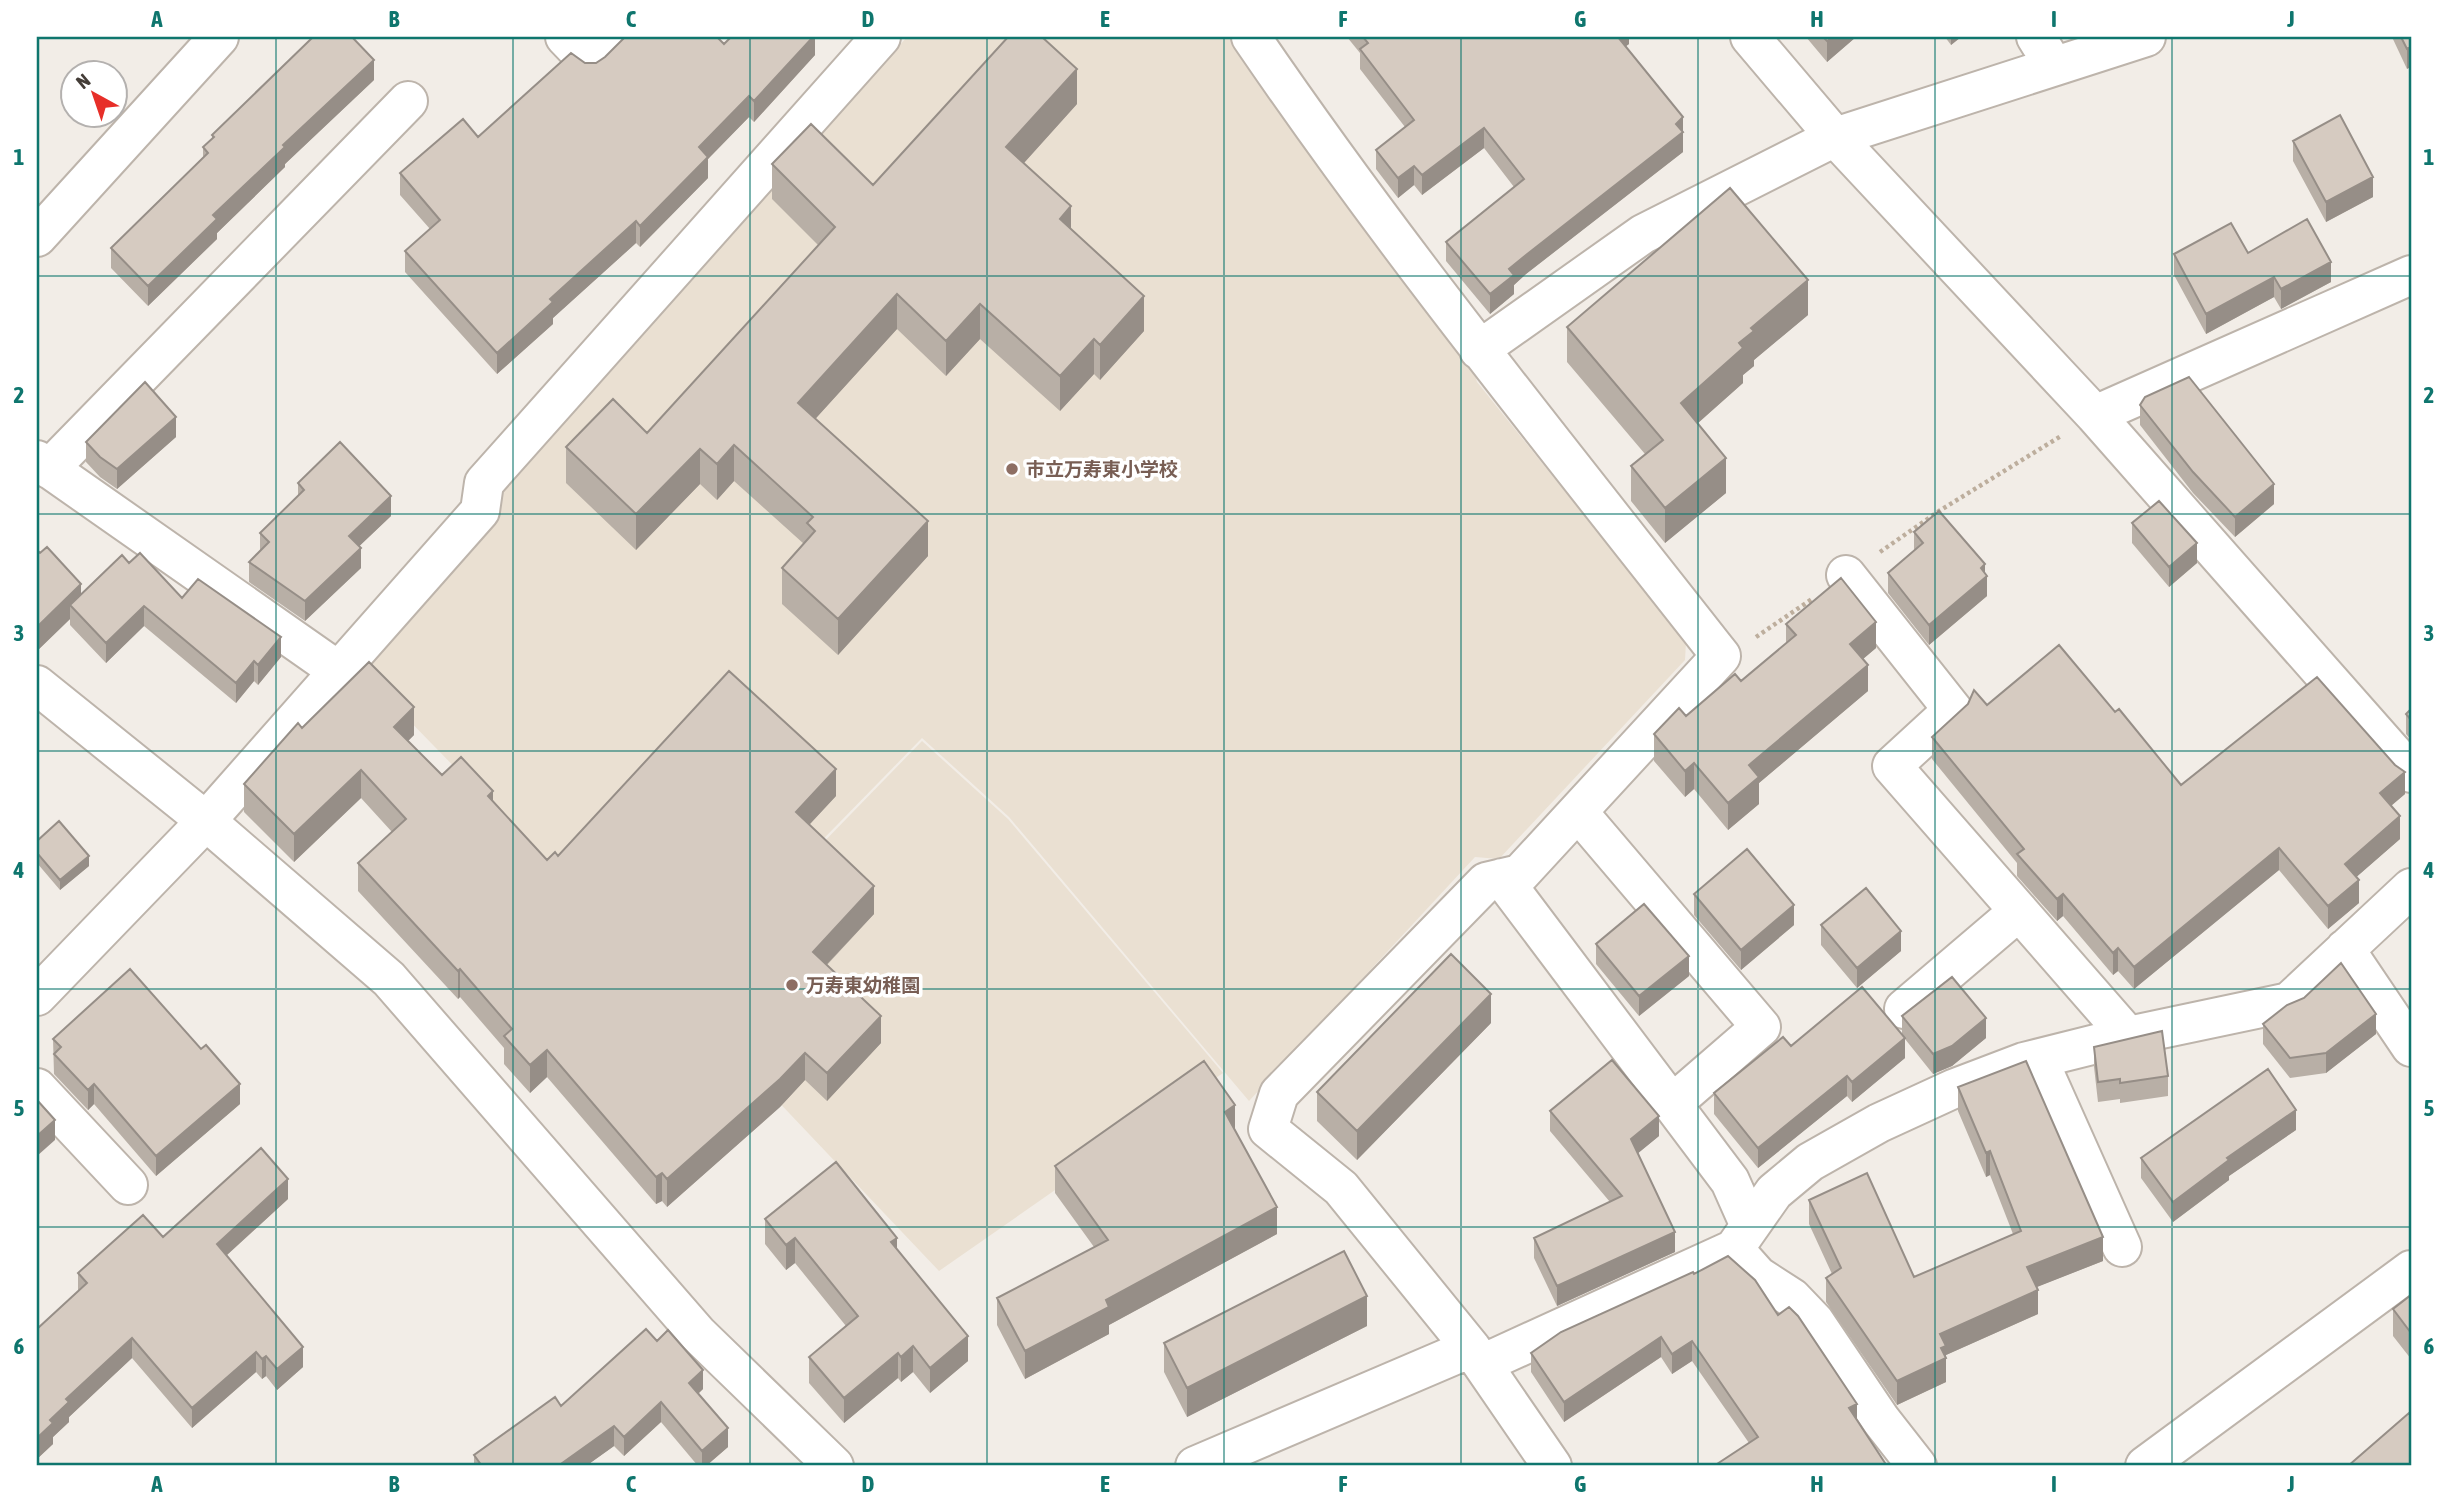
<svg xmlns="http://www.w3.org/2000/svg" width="2448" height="1503" viewBox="0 0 2448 1503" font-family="'Asap Condensed','Noto Sans JP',sans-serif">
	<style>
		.education { fill: #eae0d2 }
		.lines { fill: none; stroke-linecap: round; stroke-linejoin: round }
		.street-casing { stroke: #bdb4ab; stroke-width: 42 }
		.path { stroke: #bdae9d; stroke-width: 4.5; stroke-dasharray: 3.5 3.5; stroke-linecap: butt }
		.street { stroke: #fff; stroke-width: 38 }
		.wall { fill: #b8afa6 }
		.shaded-wall { fill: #968e87 }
		.building { fill: #d6cbc1; stroke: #968e87; stroke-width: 2 }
		.grid { fill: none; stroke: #0f766e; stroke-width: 2; stroke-opacity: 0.55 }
		.education-dot { fill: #8d6e63; stroke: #fff; stroke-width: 2.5 }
		.labels { text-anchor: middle; stroke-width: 7; stroke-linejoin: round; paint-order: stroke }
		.education-label { font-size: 19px; font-weight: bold; fill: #785e54; stroke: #fff; text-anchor: start }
		.neatline { fill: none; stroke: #0f766e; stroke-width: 2.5 }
		.grid-label { font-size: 23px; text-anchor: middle; font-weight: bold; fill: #0f766e }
	</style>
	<rect width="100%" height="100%" fill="#f2ede7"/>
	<path class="education" d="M907 37H1230L1351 211 1471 361 1477 382 1686 642 1685 660 1499 859 1475 857 1249 1101 1009 817 922 738 674 992 354 664 497 495Z
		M922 741 1008 819 1223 1073 939 1271 676 994Z"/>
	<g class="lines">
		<g class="street-casing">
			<path id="street" d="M565 37 590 63 615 37
				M1251 37C1397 251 1561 452 1721 656L1520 874 1486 882 1279 1094 1268 1129 1341 1188 1471 1348 1552 1466
				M1750 37 1835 137 2095 415 2411 773
				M2036 37 2054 66
				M37 237 219 37
				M1479 350 1643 234 1835 137 2146 37
				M2095 415 2411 275
				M37 460 337 670
				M49 469 408 101
				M1846 575 1953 710 1892 766 2128 1036
				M37 685 206 821 389 979 698 1334 834 1466
				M1578 812 1761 1027 1672 1104
				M1502 878 1730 1181 1750 1226
				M2345 949 2411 1047
				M37 996 206 821 480 511 484 483 881 37
				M1904 1009 2019 911
				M2038 1059 2122 1247
				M37 1088 128 1185
				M1734 1249 1758 1276 1792 1298 1815 1322 1881 1420 1917 1466
				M1482 1364 1734 1249 1774 1192 1810 1162 1879 1123 1953 1089 2024 1062 2128 1036 2289 1002 2411 888
				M1195 1466 1471 1348
				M2145 1466 2411 1270"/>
		</g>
		<path class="path" d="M1880 552 1939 511 2061 436
			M1756 637 1812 599"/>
		<use href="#street" class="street"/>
	</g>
	<path class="wall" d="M815 37V55L754 122 749 117 708 159V178L640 247 636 243 553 318V324L497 374 405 272V251L430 229 400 195V173L478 137 585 63H596L605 57 724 44Z
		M1347 37H1629V44L1625 46 1683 117V152L1526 274 1514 285V294L1490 314 1446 261V242L1514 187 1484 148 1422 195 1414 185 1398 198 1376 169V150L1405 127 1360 69V53Z
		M1806 37H1856L1827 62Z
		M1945 37H1961L1951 45Z
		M2392 37H2411L2407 69Z
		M374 80 285 164V167L217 233V239L148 306 111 268V248L203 157V147L212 139V135Z
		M1077 104 1024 163 1144 331 1100 380 1094 374 1060 411 980 339 946 376 897 329 815 419 928 556 838 655 782 604V568L804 544 734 481 717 500 700 484 636 550 566 483V447L647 433 818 245 772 199V164L873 185Z
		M2293 141 2373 197 2326 222 2293 161Z
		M2248 253 2331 282 2281 309 2274 297 2206 334 2174 275V254Z
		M1808 315 1754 360V366L1743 375V383L1697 424 1726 493 1665 543 1631 501V466L1645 454 1567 362V327Z
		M2140 405 2274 504 2235 537 2193 493 2140 425Z
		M176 437 117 489 100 477 86 462V442Z
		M298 483 391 516 359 546 361 568 305 621 249 582V562L260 551V533L298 496Z
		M2132 523 2197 563 2169 587 2132 543Z
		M1914 532 1985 573 1987 596 1929 645 1888 593V573L1914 550Z
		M37 550 81 594 129 563 182 598 281 657 258 685 254 681 236 703 144 626 106 663 70 625V619L37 651Z
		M1786 624 1876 648 1863 659 1868 691 1759 783V804L1728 830 1694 789 1685 797 1654 761V734L1686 716 1741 681 1786 643Z
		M1987 705 2115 712 2181 785 2405 794 2391 806 2400 839 2356 877 2359 903 2328 929 2279 870 2134 989 2118 971 2113 975 2063 916 2057 921 2017 876V863L1932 759V737Z
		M2411 709V740L2406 734V714Z
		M302 728 414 735 408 741 442 775 493 802 547 860 558 856 836 796 809 825 874 914 827 965 881 1043 827 1101 805 1080 780 1107 667 1207 662 1201 656 1204 547 1077 530 1093 504 1064V1048L460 997 458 999 358 891V863L392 832 361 798 294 862 244 812V784Z
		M37 841 89 866 60 890 37 863Z
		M1694 894 1794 925 1741 970 1694 915Z
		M1821 925 1901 951 1857 988 1821 945Z
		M1596 944 1689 976 1639 1016 1596 964Z
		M1902 1016 1986 1038 1952 1066 1933 1074 1905 1039V1058L1852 1102 1847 1096 1758 1168 1714 1114V1093L1902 1034Z
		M1491 1023 1357 1160 1317 1121V1092Z
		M2263 1024 2376 1034 2326 1073 2290 1078 2263 1044Z
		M53 1039 240 1104 156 1176 94 1104 88 1110 54 1074Z
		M2094 1047 2168 1076V1096L2120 1103V1099L2098 1102 2094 1067Z
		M1958 1087 2103 1261 2036 1287 2038 1314 1946 1355V1382L1897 1405 1826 1302V1278L1832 1274 1809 1224V1200L1914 1277 2013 1234 1990 1175 1986 1177 1958 1111Z
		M1550 1111 1659 1136 1638 1153 1675 1252 1557 1306 1534 1258V1238L1610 1202 1550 1131Z
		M1235 1130 1277 1234 1109 1325V1334L1025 1379 997 1325V1298L1094 1247 1055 1193V1166Z
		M2296 1130 2229 1176V1180L2173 1222 2141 1178V1158Z
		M288 1199 226 1256 303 1367 277 1390 266 1376 262 1379 256 1372 192 1428 132 1358 69 1417V1422L53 1437V1444L37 1459V1329L78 1291V1273L163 1237Z
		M765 1219 897 1249 968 1361 930 1393 913 1372 901 1382 898 1378 844 1423 809 1383V1357L846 1326 795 1263 786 1270 765 1244Z
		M1694 1274 1778 1315 1857 1404 1749 1443 1692 1361 1672 1374 1661 1357 1564 1422 1531 1372V1353Z
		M2411 1295V1359L2393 1336V1309Z
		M1367 1326 1187 1417 1164 1372V1343Z
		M703 1389 698 1394 728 1447 706 1466H698L661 1422 624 1456 614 1446 586 1466H474V1455L561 1406Z"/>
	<path class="shaded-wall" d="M813 37H815V55L754 122V101Z
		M1616 37H1629V44L1616 54Z
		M1833 37H1856L1827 62V41Z
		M1951 37H1961L1951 45Z
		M2411 47V67L2407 69V49Z
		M374 60V80L285 164V167L217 233V239L148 306V286L213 215 283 145Z
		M1077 69V104L1006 183V147Z
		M749 96V117L708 159V178L640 247V226L699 147Z
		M1683 117V152L1526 274 1514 285V294L1490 314V294L1509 269Z
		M1484 128V148L1422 195V175Z
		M1414 166V185L1398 198V178Z
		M2373 177V197L2326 222V202Z
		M1071 206V242L1060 219Z
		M636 221V243L553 318V324L497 374V353L550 299Z
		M2331 262V282L2281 309V289Z
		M2274 277V297L2206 334V314Z
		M1808 280V315L1754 360V366L1743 375V383L1681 438V403L1739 343 1751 328Z
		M897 294V329L798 438V403Z
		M1144 296V331L1100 380V345Z
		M980 304V339L946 376V341Z
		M1094 339V374L1060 411V376Z
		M176 417V437L117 489V469Z
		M734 445V481L717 500V464Z
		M700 449V484L636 550V514Z
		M1726 458V493L1665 543V508Z
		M2274 484V504L2235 537V517Z
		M391 496V516L349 556V536Z
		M928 521V556L838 655V619Z
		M2197 543V563L2169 587V567Z
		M361 548V568L305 621V601Z
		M1985 564V578L1987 576V596L1929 645V625Z
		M81 584V608L70 605V619L37 651V627Z
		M144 606V626L106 663V643Z
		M1876 622V648L1850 670V644Z
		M281 637V657L258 685V665Z
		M254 661V681L236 703V683Z
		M1868 665V691L1759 783V804L1728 830V803L1749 765Z
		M414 707V735L394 755V727Z
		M1694 763V789L1685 797V771Z
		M836 769V796L796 839V812Z
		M361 770V798L294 862V834Z
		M2405 772V794L2380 815V793Z
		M493 791V819L488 796Z
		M2400 816V839L2345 887V864Z
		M2279 848V870L2134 989V967Z
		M89 856V866L60 890V880Z
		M2359 880V903L2328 929V906Z
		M874 886V914L813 979V952Z
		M2063 894V916L2057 921V899Z
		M1794 905V925L1741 970V950Z
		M1901 931V951L1857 988V968Z
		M2118 948V971L2113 975V953Z
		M1689 956V976L1639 1016V996Z
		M460 969V997L458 999V971Z
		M1491 994V1023L1357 1160V1131Z
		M2376 1014V1034L2326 1073V1053Z
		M881 1016V1043L827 1101V1073Z
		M1986 1018V1038L1952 1066 1933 1074V1054Z
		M1905 1038V1058L1852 1102V1082Z
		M547 1050V1077L530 1093V1065Z
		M805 1053V1080L780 1107 667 1207V1179Z
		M1847 1076V1096L1758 1168V1148Z
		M94 1084V1104L88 1110V1090Z
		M240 1084V1104L156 1176V1156Z
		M1235 1105V1132L1225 1112Z
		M2296 1110V1130L2229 1176V1180L2173 1222V1202L2227 1158Z
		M1659 1116V1136L1631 1159V1139Z
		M55 1120V1140L37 1156V1136Z
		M1990 1151V1175L1986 1177V1153Z
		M662 1173V1201L656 1204V1177Z
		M288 1179V1199L217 1264V1244Z
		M1277 1207V1234L1109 1325V1334L1025 1379V1351L1106 1300Z
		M1675 1232V1252L1557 1306V1286Z
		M2103 1237V1261L2027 1291V1267Z
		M795 1238V1263L786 1270V1245Z
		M897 1238V1263L891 1242Z
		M2038 1290V1314L1946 1355V1382L1897 1405V1381L1940 1334Z
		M1367 1296V1326L1187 1417V1388Z
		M968 1336V1361L930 1393V1368Z
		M1661 1337V1357L1564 1422V1402Z
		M132 1338V1358L69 1417V1422L53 1437V1444L37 1459V1438L66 1399Z
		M1692 1341V1361L1672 1374V1354Z
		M913 1346V1372L901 1382V1357Z
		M303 1347V1367L277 1390V1369Z
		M256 1352V1372L192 1428V1408Z
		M898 1353V1378L844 1423V1398Z
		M266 1356V1376L262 1379V1359Z
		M703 1370V1389L689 1402V1383Z
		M661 1402V1422L624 1456V1437Z
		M1857 1404V1424L1849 1408Z
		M614 1426V1446L586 1466H558Z
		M728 1428V1447L706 1466H702V1451Z"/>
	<path class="building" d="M313 37H352L374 60 283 145 285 147 213 215 217 219 148 286 111 248 208 153 203 147 214 137 212 135Z
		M625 37H717L724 44 731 37H813L754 101 749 96 699 147 708 157 640 226 636 221 550 299 553 302 497 353 405 251 440 220 400 173 463 119 478 137 571 53 585 63H596L605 57Z
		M1008 37H1042L1077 69 1006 147 1071 206 1060 219 1144 296 1100 345 1094 339 1060 376 980 304 946 341 897 294 798 403 928 521 838 619 782 568 815 531 807 523 813 517 734 445 717 464 700 449 636 514 566 447 613 399 647 433 835 227 772 164 811 124 873 185Z
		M1363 37H1618L1683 117 1676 124 1683 132 1526 255 1509 269 1514 275 1490 294 1446 242 1524 179 1484 128 1422 175 1414 166 1398 178 1376 150 1414 120 1360 49 1368 43Z
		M1823 37H1833L1827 41Z
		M2401 37H2411V47L2407 49Z
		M2340 115 2373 177 2326 202 2293 141Z
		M1730 188 1808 280 1751 328 1754 331 1739 343 1743 348 1681 403 1726 458 1665 508 1631 466 1663 440 1567 327Z
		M2307 219 2331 262 2281 289 2274 277 2206 314 2174 254 2231 223 2248 253Z
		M2189 377 2274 484 2235 517 2193 472 2140 405 2145 397Z
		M145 382 176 417 117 469 100 457 86 442Z
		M340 442 391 496 349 536 361 548 305 601 249 562 269 542 260 533 304 490 298 483Z
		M2159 501 2197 543 2169 567 2132 523Z
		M1939 511 1985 564 1981 568 1987 576 1929 625 1888 573 1923 543 1914 532Z
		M47 547 81 584 37 627V550L40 553Z
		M140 553 182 598 198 579 281 637 258 665 254 661 236 683 144 606 106 643 70 605 122 555 129 563Z
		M1841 578 1876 622 1850 644 1868 665 1749 765 1759 777 1728 803 1694 763 1685 771 1654 734 1679 708 1686 716 1735 674 1741 681 1796 635 1786 624Z
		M2059 645 2115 712 2119 709 2181 785 2317 677 2395 765 2405 772 2380 793 2400 816 2345 864 2359 880 2328 906 2279 848 2134 967 2118 948 2113 953 2063 894 2057 899 2017 854 2024 849 1932 737 1968 704 1974 690 1987 705Z
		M369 662 414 707 394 727 442 775 461 757 493 791 488 796 547 860 555 852 558 856 729 671 836 769 796 812 874 886 813 952 881 1016 827 1073 805 1053 780 1079 667 1179 662 1173 656 1177 547 1050 530 1065 504 1036 512 1029 460 969 458 971 358 863 406 819 361 770 294 834 244 784 298 723 302 728Z
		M2411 709V720L2406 714Z
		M59 821 89 856 60 880 37 853V841Z
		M1747 849 1794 905 1741 950 1694 894Z
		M1866 888 1901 931 1857 968 1821 925Z
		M1644 904 1689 956 1639 996 1596 944Z
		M1451 954 1491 994 1357 1131 1317 1092Z
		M2341 963 2376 1014 2326 1053 2290 1058 2263 1024 2287 1005 2304 998Z
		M130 969 201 1049 206 1045 240 1084 156 1156 94 1084 88 1090 54 1054 61 1047 53 1039Z
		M1952 977 1986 1018 1952 1046 1933 1054 1902 1016Z
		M1862 987 1905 1038 1852 1082 1847 1076 1758 1148 1714 1093 1783 1037 1791 1046Z
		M2162 1031 2168 1076 2120 1083V1079L2098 1082 2094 1047Z
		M1612 1060 1659 1116 1631 1139 1675 1232 1557 1286 1534 1238 1622 1196 1550 1111Z
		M1204 1061 1235 1105 1225 1112 1277 1207 1106 1300 1109 1307 1025 1351 997 1298 1108 1240 1055 1166Z
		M2026 1061 2103 1237 2027 1267 2038 1290 1940 1334 1946 1346 1941 1348 1946 1358 1897 1381 1826 1278 1841 1268 1809 1200 1867 1173 1914 1277 2021 1231 1990 1151 1986 1153 1958 1087Z
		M2268 1069 2296 1110 2227 1158 2229 1160 2173 1202 2141 1158Z
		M37 1100 55 1120 37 1136Z
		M261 1148 288 1179 217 1244 303 1347 277 1369 266 1356 262 1359 256 1352 192 1408 132 1338 66 1399 69 1402 50 1420 53 1423 37 1438V1329L87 1283 78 1273 143 1215 163 1237Z
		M836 1162 897 1238 891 1242 968 1336 930 1368 913 1346 901 1357 898 1353 844 1398 809 1357 858 1316 795 1238 786 1245 765 1219Z
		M1344 1251 1367 1296 1187 1388 1164 1343Z
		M1728 1256 1755 1280 1778 1315 1789 1307 1798 1316 1857 1404 1849 1408 1887 1466H1714L1758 1437 1692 1341 1672 1354 1661 1337 1564 1402 1531 1353 1561 1332 1693 1272 1694 1274Z
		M2411 1295V1333L2393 1309Z
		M646 1329 657 1341 668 1330 703 1370 689 1383 728 1428 702 1451 661 1402 624 1437 614 1426 558 1466H482L474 1455 555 1397 561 1406Z
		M2409 1413 2411 1416V1466H2348Z"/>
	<path class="grid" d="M276 37V1466M513 37V1466M750 37V1466M987 37V1466M1224 37V1466M1461 37V1466M1698 37V1466M1935 37V1466M2172 37V1466M37 276H2411M37 514H2411M37 751H2411M37 989H2411M37 1227H2411"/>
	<g class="education-dot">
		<circle cx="1012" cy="469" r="7"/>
		<circle cx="792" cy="985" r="7"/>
	</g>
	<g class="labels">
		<g class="education-label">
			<text x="1026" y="476">市立万寿東小学校</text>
			<text x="806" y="992">万寿東幼稚園</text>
		</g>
	</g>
	<rect width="2448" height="1503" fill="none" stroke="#ffffff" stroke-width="77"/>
	<g transform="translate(94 94) rotate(320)"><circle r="33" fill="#ffffff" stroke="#b4b1af" stroke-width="2"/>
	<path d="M0-5L12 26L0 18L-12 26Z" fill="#e72f29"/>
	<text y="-10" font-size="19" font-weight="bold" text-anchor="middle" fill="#443d37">N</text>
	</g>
	<rect x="38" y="38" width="2372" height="1426" class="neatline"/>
	<g class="grid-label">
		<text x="157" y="27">A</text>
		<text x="394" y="27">B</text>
		<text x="631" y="27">C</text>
		<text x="868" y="27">D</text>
		<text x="1105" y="27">E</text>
		<text x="1343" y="27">F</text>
		<text x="1580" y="27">G</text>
		<text x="1817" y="27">H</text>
		<text x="2054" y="27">I</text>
		<text x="2291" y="27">J</text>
		<text x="19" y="165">1</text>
		<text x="2429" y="165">1</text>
		<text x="19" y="403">2</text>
		<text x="2429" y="403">2</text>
		<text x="19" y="641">3</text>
		<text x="2429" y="641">3</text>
		<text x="19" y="878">4</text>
		<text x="2429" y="878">4</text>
		<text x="19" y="1116">5</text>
		<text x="2429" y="1116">5</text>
		<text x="19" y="1354">6</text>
		<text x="2429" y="1354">6</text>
		<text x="157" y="1492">A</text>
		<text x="394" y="1492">B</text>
		<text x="631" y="1492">C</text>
		<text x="868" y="1492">D</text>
		<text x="1105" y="1492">E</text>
		<text x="1343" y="1492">F</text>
		<text x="1580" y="1492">G</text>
		<text x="1817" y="1492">H</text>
		<text x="2054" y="1492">I</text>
		<text x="2291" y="1492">J</text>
	</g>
</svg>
